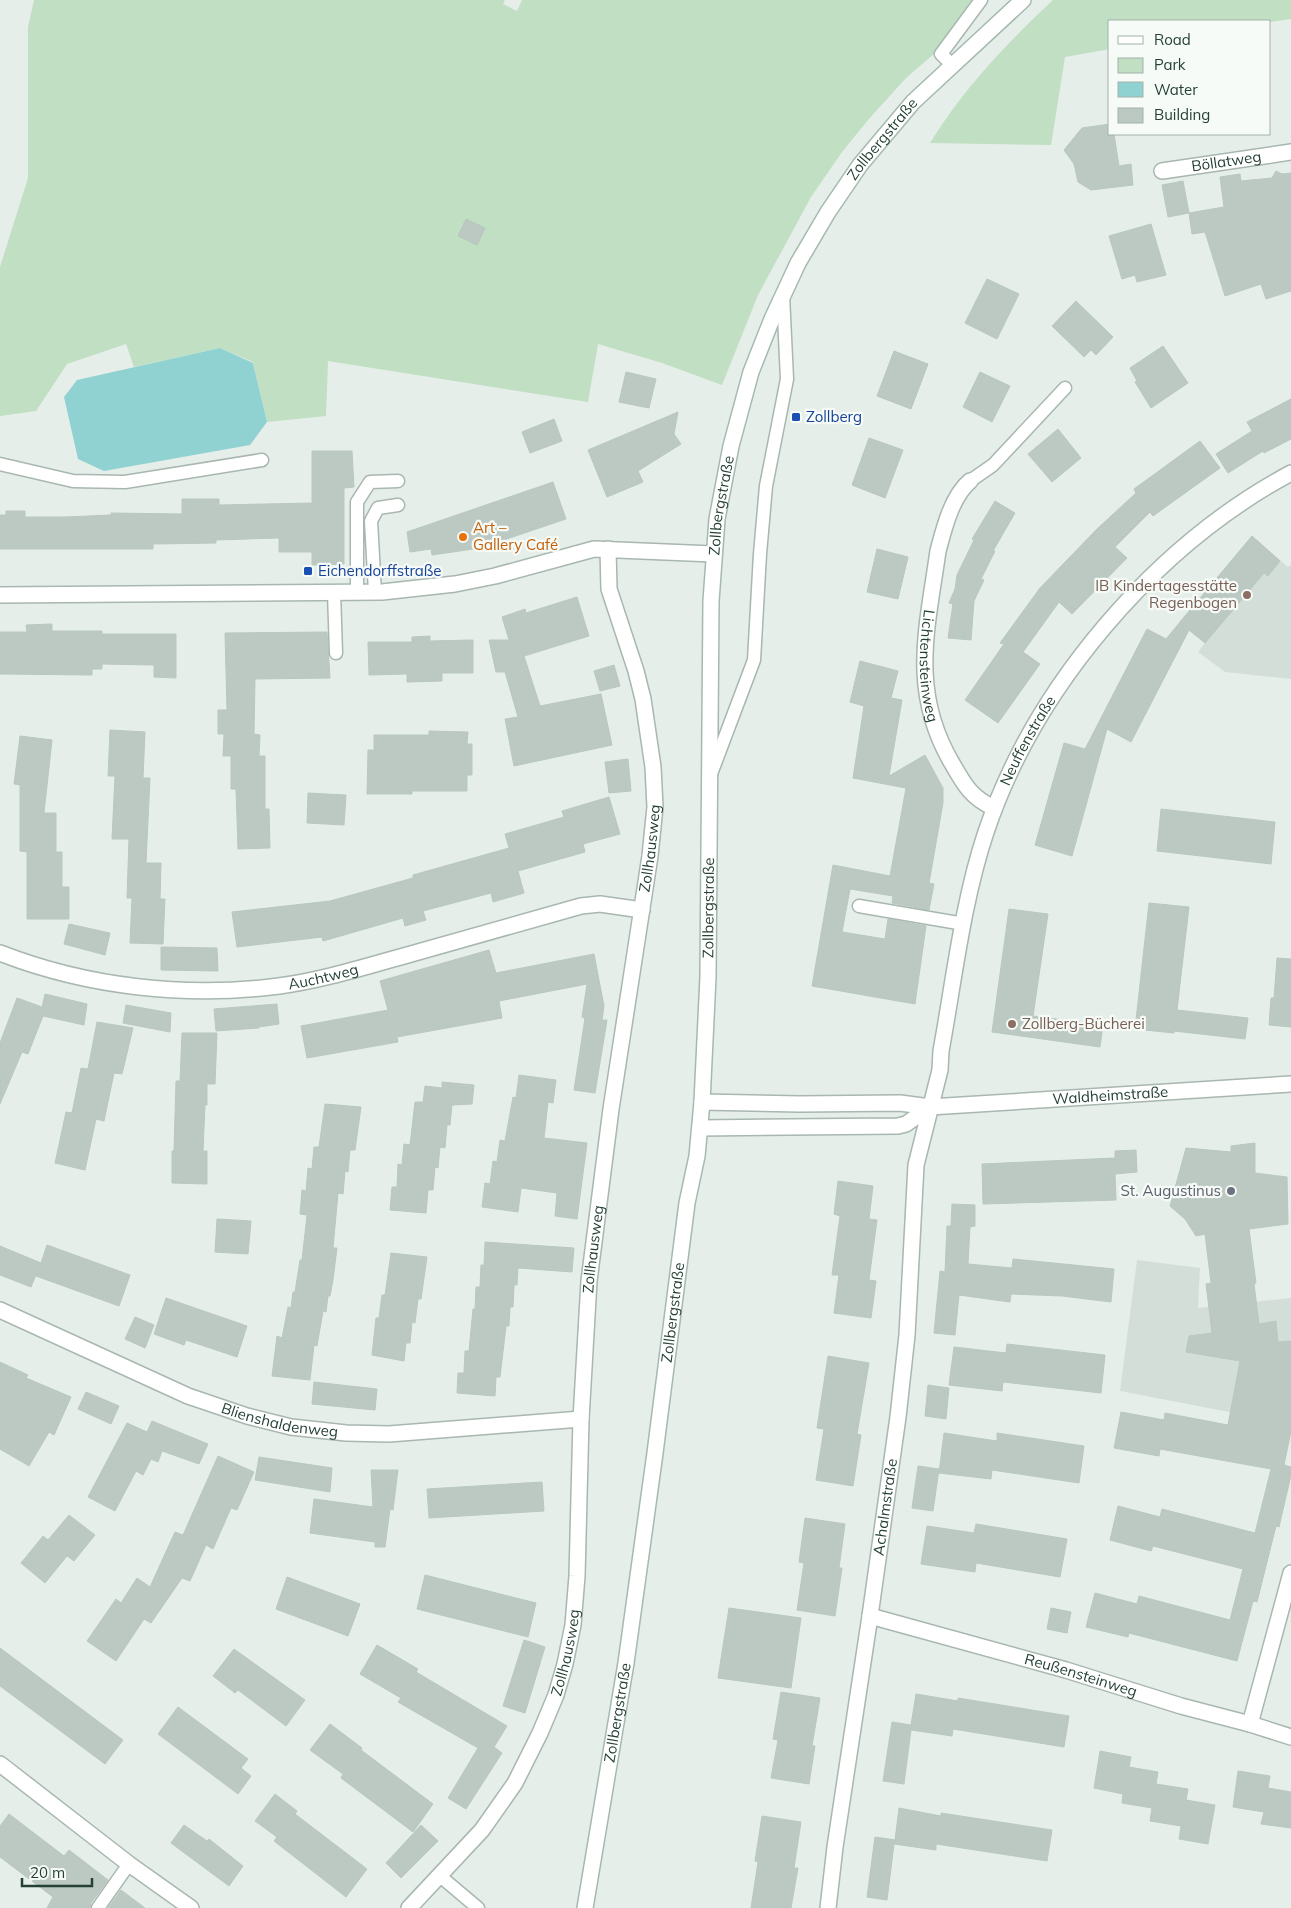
<svg xmlns="http://www.w3.org/2000/svg" width="1291" height="1908" viewBox="0 0 1291 1908" font-family="Mulish,sans-serif">
	<style>
		.built { fill: #d4ded8 }
		.green { fill: #c0dfc3 }
		.water { fill: #90d1d1 }
		.building { fill: #bbc9c2; stroke: #b8c8bf }
		.lines { fill: none; stroke-linecap: round; stroke-linejoin: round }
		.lane-casing { stroke: #a8b7af; stroke-width: 15 }
		.street-casing { stroke: #a8b7af; stroke-width: 18 }
		.secondary-casing { stroke: #a5baaf; stroke-width: 18 }
		.lane { stroke: #fff; stroke-width: 12 }
		.street { stroke: #fff; stroke-width: 15 }
		.secondary { stroke: #fff; stroke-width: 15 }
		.transit-dot { fill: #1a4fb4; stroke: #f7fbf8; stroke-width: 2 }
		.food-dot { fill: #e8710a; stroke: #f7fbf8; stroke-width: 2 }
		.education-dot { fill: #8d6e63; stroke: #f7fbf8; stroke-width: 2 }
		.worship-dot { fill: #6b7280; stroke: #f7fbf8; stroke-width: 2 }
		.labels { text-anchor: middle; stroke-width: 4.5; stroke-linejoin: round; paint-order: stroke }
		.street-label { font-size: 15px; fill: #254135; stroke: #f7fbf8 }
		.transit-label { font-size: 15px; fill: #164399; stroke: #f7fbf8; text-anchor: start }
		.food-label { font-size: 15px; fill: #c56008; stroke: #f7fbf8; text-anchor: start }
		.education-label { font-size: 15px; fill: #785e54; stroke: #f7fbf8; text-anchor: end }
		.worship-label { font-size: 15px; fill: #5b616d; stroke: #f7fbf8; text-anchor: end }
	</style>
	<rect width="100%" height="100%" fill="#e6eee9"/>
	<path class="built" d="M1252 536 1288 567 1291 565V679L1225 672 1198 652 1205 643 1179 622Z
		M1137 1260 1200 1268 1198 1308 1291 1298V1424L1120 1391Z"/>
	<path class="green" d="M34 0H505L503 4 517 11 522 0H974L946 36 935 53 906 78 868 120 842 152 811 197 758 295 722 385 662 363 598 344 588 402 328 361 326 416 267 422 253 362 220 348 134 367 126 344 67 364 36 411 0 416V267L28 178V27Z
		M1053 0H1291V19L1270 22 1110 21V49L1065 57 1051 145 930 143C963 89 1006 44 1053 0Z"/>
	<path class="water" d="M220 348 253 363 267 422 250 445 104 471 78 459 64 397 77 380Z"/>
	<path class="building" d="M1110 124V134H1114L1119 166 1131 164 1133 185 1091 190 1078 182 1074 164 1064 150 1082 128Z
		M1276 171 1282 174 1291 173V291L1266 299 1261 284 1225 296 1205 232 1192 234 1189 213 1224 207 1220 177 1240 174 1241 181 1272 178Z
		M1183 181 1189 213 1168 217 1162 185Z
		M466 219 485 228 477 245 458 236Z
		M1151 224 1166 275 1137 282 1135 275 1122 279 1109 236Z
		M987 279 1019 294 997 339 965 323Z
		M1076 301 1113 337 1096 355 1091 350 1084 357 1052 326Z
		M1163 346 1188 383 1151 408 1135 382 1137 381 1130 368Z
		M894 351 928 364 911 409 877 396Z
		M626 372 656 379 649 408 619 402Z
		M980 372 1010 386 992 422 963 407Z
		M1291 399V439L1264 453 1263 451 1228 473 1216 454 1252 431 1247 422Z
		M678 412 674 434 681 444 638 471 643 482 607 497 588 450Z
		M554 419 562 441 530 453 522 432Z
		M1058 429 1081 458 1052 482 1028 454Z
		M869 438 903 450 885 498 852 485Z
		M1200 441 1220 468 1153 516 1150 512 1115 547 1127 558 1072 614 1059 602 1023 652 1040 664 998 723 965 700 1004 644 1000 643 1040 588 1097 529 1136 493 1134 489Z
		M312 451H352L354 487 344 488V564L312 565V552H279V538L216 540V543L153 544V549H0V515H6V511H25V517H65L111 515V513L182 514V499H219V505L312 503Z
		M553 482 566 519 480 548 432 555 431 549 410 552 407 532Z
		M995 501 1015 513 993 551H995L981 579 984 580 974 601 971 640 948 638 953 604 949 603 955 589 957 575 974 540 972 539Z
		M1252 536 1280 561 1268 576 1264 573 1205 643 1189 630 1131 742 1107 729 1072 856 1035 845 1064 743 1085 749 1147 629 1166 639Z
		M877 549 908 557 898 599 867 592Z
		M577 597 589 636 524 656 540 706 601 694 612 745 514 766 505 719 518 717 505 672H496L489 640H509L502 617 525 609 526 613Z
		M52 624V631H102V634H176V678L154 677V665L102 664V669H92V675L0 674V632H27L26 625Z
		M327 632 330 678 255 679 254 734 260 735 259 756H265V809H269L270 848 238 849 236 789H231V756H223L224 734H218V710H227L225 633Z
		M430 636V641L473 640V673H442V681L407 682V674L369 675 368 642H412V637Z
		M860 661 898 671 891 698 902 700 889 776 925 755 943 788V803L929 883 934 884 929 910 892 903 893 896 850 889 842 932 885 939 888 919 926 926 915 1004 812 986 833 865 890 876 906 788 853 778 864 706 850 702Z
		M614 665 620 686 600 691 594 671Z
		M110 730 145 732 143 778H150L146 863H161L160 899H165L163 944 130 943 132 898H127L129 839H112L115 776H108Z
		M429 731 468 732 467 744H472V775H467V791H412V794H367L368 750H374V735H429Z
		M20 736 52 740 44 813H56V852H62V887H69V919H27V852L20 851V785L14 784Z
		M628 759 631 791 609 793 605 762Z
		M308 793 346 795 344 825 307 823Z
		M609 797 620 834 583 844 585 852 518 871 524 893 493 902 491 893 423 911 426 920 405 926 403 918 323 941 322 937 237 947 232 912 330 901 413 878V875L509 848 505 834 564 817 562 811Z
		M1161 809 1275 822 1271 864 1157 851Z
		M1149 903 1189 907 1177 1010 1248 1018 1245 1039 1174 1031V1033L1135 1029Z
		M1009 909 1048 914 1033 1016 1103 1025 1100 1047 992 1032Z
		M69 924 110 933 105 955 64 944Z
		M161 947 217 948 218 971 161 970Z
		M489 950 496 973 594 954 604 1006 602 1020H607L595 1093 574 1090 585 1018 582 1017 587 984 499 1001 502 1018 397 1037 398 1042 307 1058 301 1026 388 1010 380 981Z
		M1277 958 1291 959V1027L1269 1025 1271 998H1274Z
		M45 994 87 1004 84 1025 43 1016 28 1054 22 1052 0 1104V1043L17 998 42 1007Z
		M277 1004 279 1024 259 1027V1028L216 1031 214 1009Z
		M126 1005 171 1013 170 1032 123 1023Z
		M97 1022 133 1028 122 1074 114 1073 104 1121 96 1119 85 1170 55 1163 66 1112 72 1113 81 1068 88 1069Z
		M182 1033H217L215 1084H207V1105H205L203 1151H207V1184L172 1183V1151H174L176 1081H180Z
		M519 1075 556 1080 553 1103 548 1102 544 1138 587 1143 577 1219 555 1216 557 1193 521 1188 518 1212 482 1207 485 1183 490 1184 493 1161 497 1162 500 1140 505 1141 513 1097 516 1098Z
		M442 1082 474 1085 472 1104 452 1105 450 1125H447L445 1148 440 1147 438 1168 435 1167 433 1190H428L426 1213 390 1210 392 1187H397L398 1164 402 1165 404 1144 410 1145 415 1102H423L425 1086 442 1088Z
		M325 1104 361 1107 355 1150H350L348 1172 345 1171 343 1194 338 1193 333 1248H337L333 1280 330 1296H328L326 1312 323 1311 317 1346 314 1345 310 1380 272 1376 277 1336 282 1338 288 1307 291 1308 293 1292H295L300 1260H302L307 1215 300 1214 302 1190 306 1191 308 1168 312 1169 314 1147H319Z
		M1255 1143V1173L1287 1177 1288 1224 1249 1229 1256 1283 1254 1284 1259 1324 1276 1321 1278 1342 1291 1341V1431L1284 1465 1291 1467V1475L1279 1527 1276 1526 1257 1602 1253 1601 1237 1661 1129 1633 1128 1637 1086 1627 1095 1593 1137 1604 1139 1596 1230 1620 1243 1569 1153 1546 1151 1551 1110 1540 1118 1506 1160 1517 1162 1509 1255 1533 1271 1469 1160 1449 1159 1456 1114 1448 1121 1412 1164 1420 1165 1413 1228 1425 1240 1361 1186 1352 1189 1336 1212 1333 1206 1284 1211 1283 1205 1234 1196 1236 1185 1219 1170 1206 1186 1148 1231 1152V1146Z
		M1136 1150 1137 1172 1115 1174 1116 1200 983 1204 982 1164 1114 1158 1115 1161V1151Z
		M838 1181 873 1186 869 1219 877 1220 869 1280 876 1281 871 1318 834 1313 839 1275H832L840 1216 834 1214Z
		M952 1204 975 1205V1226L970 1227 968 1264 1012 1268 1013 1259 1114 1269 1111 1302 1062 1296 1011 1294 1010 1302 959 1295 955 1335 934 1333 940 1271 945 1272 947 1226H951Z
		M217 1219 251 1221 248 1254 215 1252Z
		M485 1242 574 1248 572 1272 518 1268 517 1285H514L513 1307H510L509 1326H506L500 1377H496L495 1396 457 1393 458 1373H464L465 1351H469L473 1309H475L476 1287H480L481 1265H484Z
		M47 1245 130 1275 119 1306 36 1276 39 1268 31 1287 0 1275V1246L41 1263Z
		M391 1253 427 1257 421 1299H418L415 1323 412 1322 410 1343H406L404 1361 372 1355 376 1318H379L382 1295H385Z
		M166 1298 247 1326 237 1357 186 1340 184 1345 154 1334Z
		M135 1317 154 1325 145 1348 125 1339Z
		M1007 1344 1105 1355 1101 1393 1003 1382 1002 1391 949 1385 954 1347 1006 1353Z
		M828 1356 869 1363 857 1434 861 1435 853 1486 816 1480 824 1429 817 1428Z
		M0 1362 28 1375 26 1378 71 1397 54 1435 49 1432 29 1466 0 1449Z
		M314 1382 377 1389 375 1410 312 1404Z
		M928 1385 949 1388 946 1419 925 1416Z
		M86 1392 119 1406 111 1424 78 1409Z
		M152 1421 208 1444 199 1464 162 1451 158 1462 151 1459 143 1475 136 1471 115 1511 88 1497 127 1423 147 1432Z
		M944 1433 997 1441V1433L1084 1446 1079 1483 992 1470 991 1479 939 1473Z
		M218 1456 254 1472 237 1510 231 1508 213 1549 206 1545 190 1581 182 1578 151 1623 144 1619 116 1661 87 1641 116 1599 121 1603 137 1578 150 1587 175 1532 183 1535Z
		M259 1457 332 1468 330 1492 255 1480Z
		M918 1466 939 1469 933 1511 912 1508Z
		M371 1470H398L393 1510 390 1509 385 1547H375V1542L310 1533 314 1499 373 1507Z
		M542 1482 544 1511 429 1518 427 1489Z
		M69 1515 95 1535 74 1561 67 1556 45 1583 21 1563 43 1536 48 1540Z
		M805 1518 845 1524 839 1568H842L835 1616 797 1610 804 1563 799 1562Z
		M976 1524 1067 1539 1060 1577 976 1563 975 1572 921 1564 927 1526 974 1533Z
		M425 1575 536 1603 528 1637 417 1609Z
		M287 1577 360 1604 348 1636 276 1609Z
		M729 1608 801 1618 791 1688 718 1678Z
		M1051 1608 1071 1612 1067 1633 1047 1629Z
		M524 1640 545 1647 525 1713 503 1706Z
		M377 1645 418 1669 416 1672 507 1726 494 1747 502 1753 466 1809 448 1798 478 1748 398 1702 401 1698 360 1674Z
		M0 1648 123 1740 105 1764 0 1686Z
		M234 1649 305 1700 286 1726 238 1690 235 1693 213 1676Z
		M781 1692 820 1698 812 1746H815L809 1784 771 1778 778 1740 773 1739Z
		M916 1694 958 1701V1698L1069 1716 1064 1747 953 1729 952 1736 911 1730 904 1784 883 1781 892 1722 911 1725Z
		M178 1707 248 1759 241 1768 251 1776 238 1794 158 1734Z
		M330 1724 362 1748 361 1750 433 1804 413 1832 341 1778 343 1774 310 1750Z
		M1100 1751 1131 1757 1129 1767 1158 1772 1156 1784 1188 1789 1186 1800 1215 1805 1208 1844 1179 1839 1181 1826 1150 1821 1152 1808 1122 1803 1123 1794 1094 1788Z
		M1238 1771 1270 1776 1268 1788 1291 1792V1828L1261 1824 1264 1812 1233 1807Z
		M275 1794 297 1811 295 1814 367 1869 346 1897 274 1841 277 1837 255 1821Z
		M899 1808 941 1816V1813L1052 1830 1047 1861 936 1844V1850L894 1844 887 1900 867 1897 875 1837 895 1840Z
		M9 1814 64 1856 69 1850 108 1880 91 1903 90 1908H47L53 1897 0 1857V1826Z
		M762 1816 801 1822 794 1868H798L791 1908H751L758 1862 755 1861Z
		M184 1825 207 1841 209 1839 243 1866 229 1886 171 1843Z
		M421 1825 438 1841 401 1878 386 1863Z
		M121 1890 145 1908H108Z"/>
	<g class="lines">
		<g class="lane-casing">
			<path id="lane" d="M952 65 941 54 981 0
				M0 464 73 481 125 482 262 460
				M970 481 993 465 1065 388
				M334 592 336 653
				M357 592V502L370 482 398 481
				M375 592 371 521 378 508 398 505
				M711 774 754 660 760 554 766 486 787 379 783 295
				M859 906 964 924
				M440 1876 478 1908
				M98 1908 129 1864"/>
		</g>
		<g class="street-casing">
			<g id="street">
				<path id="s1" d="M1162 171 1291 152"/>
				<path id="s2" d="M970 481C952 496 944 528 938 551 927 629 909 692 953 765 965 786 972 798 994 808"/>
				<path d="M0 595 382 592 455 584 495 576 594 549 713 554"/>
				<path id="s3" d="M0 953C87 987 186 998 279 986 324 980 367 966 411 954 467 938 524 922 581 906L600 904 642 910"/>
				<path id="s4" d="M702 1102 800 1104 900 1103 930 1107 1291 1084"/>
				<path d="M700 1128 898 1126 906 1124 930 1107"/>
				<path id="s5" d="M0 1310 188 1396 247 1416 291 1427 346 1433 389 1434 581 1419"/>
				<path id="s6" d="M870 1616 1066 1670 1181 1706 1250 1724 1291 1737"/>
				<path d="M1250 1724 1291 1573"/>
				<path d="M0 1764 129 1864 191 1908"/>
				<path id="s7" d="M409 1908 482 1830 515 1783 540 1733 556 1695 565 1664 573 1625 577 1576 581 1419 589 1281 611 1109 650 856 655 807 653 767 643 699 636 671 609 589 608 549"/>
				<path id="s8" d="M828 1908 835 1847 870 1616 898 1417 907 1335 916 1165 940 1070 941 1051C954 980 963 900 986 832 1035 686 1155 546 1291 473"/>
			</g>
		</g>
		<g class="secondary-casing">
			<g id="secondary">
				<path id="s9" d="M585 1908 626 1663 655 1453 687 1203 697 1156 702 1102 708 977 711 601 717 519 731 446 751 372 772 319 798 263 828 212 860 165 913 102 1023 0"/>
			</g>
		</g>
		<use href="#lane" class="lane"/>
		<use href="#street" class="street"/>
		<use href="#secondary" class="secondary"/>
	</g>
	<g class="transit-dot">
		<rect x="791" y="412" width="10" height="10" rx="2.5"/>
		<rect x="303" y="566" width="10" height="10" rx="2.5"/>
	</g>
	<circle class="food-dot" cx="463" cy="537" r="5"/>
	<g class="education-dot">
		<circle cx="1247" cy="595" r="5"/>
		<circle cx="1012" cy="1024" r="5"/>
	</g>
	<circle class="worship-dot" cx="1231" cy="1191" r="5"/>
	<g class="labels">
		<g class="street-label">
			<text dy="5" stroke="none"><textPath href="#s9" startOffset="1818">Zollbergstraße</textPath></text>
			<text dy="5" stroke="none"><textPath href="#s1" startOffset="65">Böllatweg</textPath></text>
			<text dy="5" stroke="none"><textPath href="#s9" startOffset="1412">Zollbergstraße</textPath></text>
			<text dy="5" stroke="none"><textPath href="#s2" startOffset="194">Lichtensteinweg</textPath></text>
			<text dy="5" stroke="none"><textPath href="#s8" startOffset="1190">Neuffenstraße</textPath></text>
			<text dy="5" stroke="none"><textPath href="#s7" startOffset="1115">Zollhausweg</textPath></text>
			<text dy="5" stroke="none"><textPath href="#s9" startOffset="1009">Zollbergstraße</textPath></text>
			<text dy="5" stroke="none"><textPath href="#s3" startOffset="329">Auchtweg</textPath></text>
			<text dy="5" stroke="none"><textPath href="#s4" startOffset="409">Waldheimstraße</textPath></text>
			<text dy="5" stroke="none"><textPath href="#s7" startOffset="710">Zollhausweg</textPath></text>
			<text dy="5" stroke="none"><textPath href="#s9" startOffset="602">Zollbergstraße</textPath></text>
			<text dy="5" stroke="none"><textPath href="#s5" startOffset="302">Blienshaldenweg</textPath></text>
			<text dy="5" stroke="none"><textPath href="#s8" startOffset="405">Achalmstraße</textPath></text>
			<text dy="5" stroke="none"><textPath href="#s7" startOffset="305">Zollhausweg</textPath></text>
			<text dy="5" stroke="none"><textPath href="#s6" startOffset="219">Reußensteinweg</textPath></text>
			<text dy="5" stroke="none"><textPath href="#s9" startOffset="198">Zollbergstraße</textPath></text>
		</g>
		<g class="transit-label">
			<text x="806" y="422">Zollberg</text>
			<text x="318" y="576">Eichendorffstraße</text>
		</g>
		<g class="food-label">
			<text x="473" y="533">Art –<tspan x="473" dy="17">Gallery Café</tspan></text>
		</g>
		<g class="education-label">
			<text x="1237" y="591">IB Kindertagesstätte<tspan x="1237" dy="17">Regenbogen</tspan></text>
			<text x="1022" y="1029" text-anchor="start">Zollberg-Bücherei</text>
		</g>
		<g class="worship-label">
			<text x="1221" y="1196">St. Augustinus</text>
		</g>
	</g>
	<rect x="1108" y="20" width="162" height="115" fill="#f7fbf8" stroke="#a3b1aa"/>
	<rect x="1118" y="36" width="25" height="8" fill="#ffffff" stroke="#a3b1aa"/>
	<text x="1154" y="45" font-size="15" fill="#254135">Road</text>
	<rect x="1118" y="58" width="25" height="15" fill="#c0dfc3" stroke="#a3b1aa"/>
	<text x="1154" y="70" font-size="15" fill="#254135">Park</text>
	<rect x="1118" y="82" width="25" height="15" fill="#90d1d1" stroke="#a3b1aa"/>
	<text x="1154" y="95" font-size="15" fill="#254135">Water</text>
	<rect x="1118" y="108" width="25" height="15" fill="#bbc9c2" stroke="#a3b1aa"/>
	<text x="1154" y="120" font-size="15" fill="#254135">Building</text>
	<path d="M22 1878v8h70v-8" fill="none" stroke="#254135" stroke-width="2.5"/>
	<text x="30" y="1878" font-size="15" fill="#254135" stroke="#f7fbf8" stroke-width="4" paint-order="stroke">20 m</text>
</svg>
